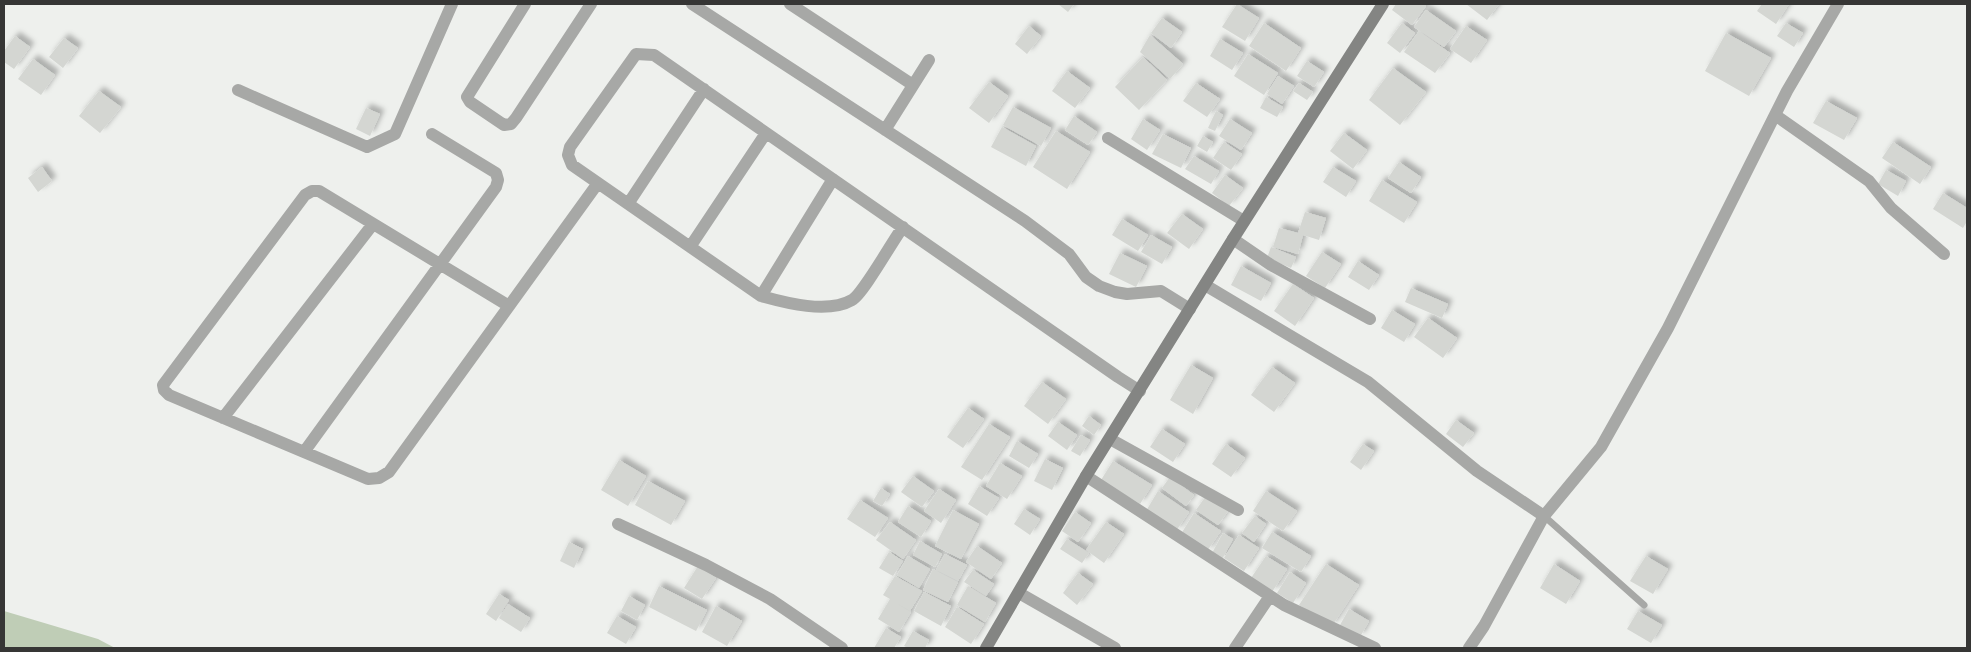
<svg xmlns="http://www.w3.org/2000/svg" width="1971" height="652" viewBox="0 0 1971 652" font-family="Helvetica,sans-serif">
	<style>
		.green { fill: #bfcdb6 }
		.building { fill: #d4d6d2; filter: url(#shadow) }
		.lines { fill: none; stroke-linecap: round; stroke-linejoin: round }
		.lane { stroke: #a7a8a6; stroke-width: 7 }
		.street { stroke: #a7a8a6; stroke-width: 12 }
		.secondary { stroke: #848583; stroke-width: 12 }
	</style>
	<defs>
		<filter id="shadow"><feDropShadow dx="4.5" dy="-4.5" stdDeviation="2.5" flood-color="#0004"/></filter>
	</defs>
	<rect width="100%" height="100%" fill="#eef0ed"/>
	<path class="green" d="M4 611 98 639 115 648H4Z"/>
	<path class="building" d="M1058 4H1074L1068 12Z
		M1237 4 1259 18 1245 41 1222 27Z
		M1396 4H1423L1426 6 1412 25 1392 10Z
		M1466 4H1499L1487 20Z
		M1762 4H1789L1776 24 1757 11Z
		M1426 10 1456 31 1444 47 1414 27Z
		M1162 18 1182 32 1171 48 1151 33Z
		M1264 23 1301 48 1286 71 1249 46Z
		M1402 23 1415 33 1400 53 1387 43Z
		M1786 23 1803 33 1794 47 1777 36Z
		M1029 26 1041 36 1027 54 1015 44Z
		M1466 26 1487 40 1471 63 1450 49Z
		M1419 31 1450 53 1435 73 1404 52Z
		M1726 33 1771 58 1749 96 1705 71Z
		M1150 35 1183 64 1170 79 1140 52Z
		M15 36 30 47 14 69 4 62V51Z
		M64 38 78 48 63 68 49 57Z
		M1220 39 1243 53 1232 70 1210 56Z
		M1248 54 1278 73 1264 95 1234 76Z
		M1143 57 1167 80 1139 110 1115 87Z
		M33 59 55 75 41 95 18 79Z
		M1307 61 1324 72 1314 87 1297 76Z
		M1393 68 1426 92 1400 125 1369 100Z
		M1067 71 1090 88 1075 108 1052 91Z
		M1278 76 1294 86 1282 104 1267 94Z
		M989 82 1008 96 989 123 969 108Z
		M1196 83 1220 99 1207 117 1183 101Z
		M1299 83 1313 92 1307 100 1293 91Z
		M99 91 121 107 100 133 79 116Z
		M1266 97 1283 107 1277 117 1260 108Z
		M1826 101 1857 118 1844 140 1813 123Z
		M1013 107 1051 128 1041 146 1003 125Z
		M366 108 380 114 370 136 356 129Z
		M1216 111 1223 115 1215 131 1208 128Z
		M1074 116 1097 132 1088 145 1065 130Z
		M1143 119 1160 130 1147 150 1131 139Z
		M1230 119 1252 133 1241 150 1219 136Z
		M1002 127 1036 146 1026 166 991 147Z
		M1056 131 1090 152 1067 189 1033 167Z
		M1344 133 1367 150 1353 169 1330 151Z
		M1163 134 1191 148 1181 168 1152 154Z
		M1203 136 1213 142 1207 152 1197 146Z
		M1224 142 1242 154 1231 170 1213 158Z
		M1893 142 1931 167 1920 184 1882 158Z
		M1194 156 1219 171 1211 184 1185 169Z
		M1399 162 1421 177 1411 193 1388 178Z
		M42 167 52 181 38 192 28 178Z
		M1333 167 1356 181 1346 197 1323 182Z
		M1886 170 1906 181 1898 196 1878 184Z
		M1225 175 1243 188 1229 206 1212 193Z
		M1382 180 1417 202 1404 223 1369 201Z
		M1943 193 1967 208V221L1963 228 1933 209Z
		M1305 212 1326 218 1319 240 1303 235 1298 254 1273 247 1279 228 1298 233Z
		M1182 214 1203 229 1189 249 1167 233Z
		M1122 219 1148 235 1138 251 1112 235Z
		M1151 235 1172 247 1162 264 1141 252Z
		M1271 247 1296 257 1291 268 1267 258Z
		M1322 252 1341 264 1325 288 1306 276Z
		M1120 253 1147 266 1136 287 1109 274Z
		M1358 261 1379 275 1369 290 1348 277Z
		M1241 266 1271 283 1261 301 1231 285Z
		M1293 284 1314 298 1295 326 1274 311Z
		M1411 288 1448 304 1442 318 1405 302Z
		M1392 310 1415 324 1404 342 1381 328Z
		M1428 318 1457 338 1443 358 1414 337Z
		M1191 365 1213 378 1193 414 1170 400Z
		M1272 367 1295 383 1274 412 1251 395Z
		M1042 382 1066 399 1048 424 1024 406Z
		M968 408 984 419 963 448 947 437Z
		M1089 416 1101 425 1094 435 1082 426Z
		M1456 420 1474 433 1463 447 1446 434Z
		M1058 422 1077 435 1067 450 1048 436Z
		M989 424 1010 437 982 480 961 467Z
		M1162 429 1185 444 1173 462 1150 447Z
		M1081 435 1090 440 1080 456 1071 451Z
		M1017 441 1038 454 1029 468 1009 456Z
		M1226 444 1245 458 1231 477 1212 464Z
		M1363 444 1374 451 1361 470 1350 462Z
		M1045 459 1063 468 1052 490 1034 481Z
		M619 460 646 476 628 506 601 490Z
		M1113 461 1152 485 1140 504 1101 480Z
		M1000 463 1022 476 1007 499 986 486Z
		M913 476 934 491 922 507 901 492Z
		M1170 477 1194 495 1186 506 1162 488Z
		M648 481 685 501 671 525 635 505Z
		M979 486 999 498 987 516 968 504Z
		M881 488 890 494 882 506 873 501Z
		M939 489 956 500 941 523 924 511Z
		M1158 491 1189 512 1176 531 1146 511Z
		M1266 491 1297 511 1283 531 1253 511Z
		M1206 496 1228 511 1218 525 1196 510Z
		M860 500 888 518 875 537 847 519Z
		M908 506 931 521 921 537 898 522Z
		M1024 509 1040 519 1030 535 1014 524Z
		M953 510 979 524 961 559 935 546Z
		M1075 512 1091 523 1078 542 1062 531Z
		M1194 513 1221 531 1207 551 1181 534Z
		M1255 516 1266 524 1254 542 1242 533Z
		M890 522 916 540 903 559 876 540Z
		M1106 522 1124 534 1104 563 1086 550Z
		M1272 532 1311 556 1301 572 1262 548Z
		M1223 533 1233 539 1221 561 1211 555Z
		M1239 535 1259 548 1244 571 1224 558Z
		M1067 539 1089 553 1082 563 1060 549Z
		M920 541 942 554 935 567 913 555Z
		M569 542 583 549 574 568 560 561Z
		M977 546 1002 563 991 579 966 562Z
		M889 552 903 561 893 576 879 568Z
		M945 554 967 565 958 581 936 570Z
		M908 556 930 569 919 588 897 575Z
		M1266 556 1287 569 1272 592 1251 578Z
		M1646 556 1668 569 1653 594 1630 581Z
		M1326 564 1359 585 1332 626 1299 605Z
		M1554 564 1580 581 1566 604 1540 588Z
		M698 566 716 578 702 599 684 588Z
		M933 569 958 582 948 602 923 590Z
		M973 570 994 584 986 596 964 582Z
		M1290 572 1306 583 1293 603 1277 593Z
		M1078 573 1093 584 1077 605 1063 593Z
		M895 576 922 591 910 611 896 603 911 612 899 632 878 619 890 599 883 595Z
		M659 586 707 610 696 631 649 607Z
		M968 586 996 603 985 622 957 605Z
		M924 592 951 606 941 626 914 611Z
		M499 594 509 600 496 621 486 614Z
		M629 596 645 605 637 620 621 611Z
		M508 604 530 618 521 632 499 618Z
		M716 606 742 621 727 646 702 632Z
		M957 607 984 624 971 644 945 627Z
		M1349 609 1369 621 1360 637 1340 625Z
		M1638 611 1662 625 1651 643 1627 629Z
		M617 616 636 627 626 644 607 633Z
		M886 628 901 637 894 648H874Z
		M913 631 929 640 925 648H908L904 646Z"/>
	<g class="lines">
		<path class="lane" d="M1544 516 1644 605"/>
		<path class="street" d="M525 4 467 97 470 102 504 125 511 124 516 118 591 4
			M692 4 1025 221 1069 254 1086 277 1099 286 1115 292 1127 294 1161 291 1190 309
			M790 4 913 85
			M238 90 367 147 395 134 452 4
			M1775 115 1869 181 1891 208 1944 254
			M885 130 929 60
			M1108 138 1244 221
			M628 204 704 89
			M903 227C893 240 863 294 852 300 828 314 786 303 761 296L572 165 568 155 570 147 636 54 654 55C809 162 964 269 1118 377L1140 391
			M1233 239 1271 265 1370 319
			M690 247 766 133
			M1205 285 1368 382 1477 471 1544 516
			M761 296 833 179
			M509 306 319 191H312L305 195 163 385 164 390 169 395 368 479 379 478 389 472 598 183
			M223 418 373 224
			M1110 439 1238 510
			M304 452 496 187 498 180 496 173 432 134
			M1086 476 1284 605 1375 648
			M618 524 706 565 770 599 842 648
			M1019 593 1115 648
			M1235 648 1270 596
			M1469 648 1484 626 1544 516 1601 447 1668 328 1787 91 1838 4"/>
		<path class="secondary" d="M986 648 1086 476 1233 239 1383 4"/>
	</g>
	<rect width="1971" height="652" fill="none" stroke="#363635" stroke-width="10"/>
</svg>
